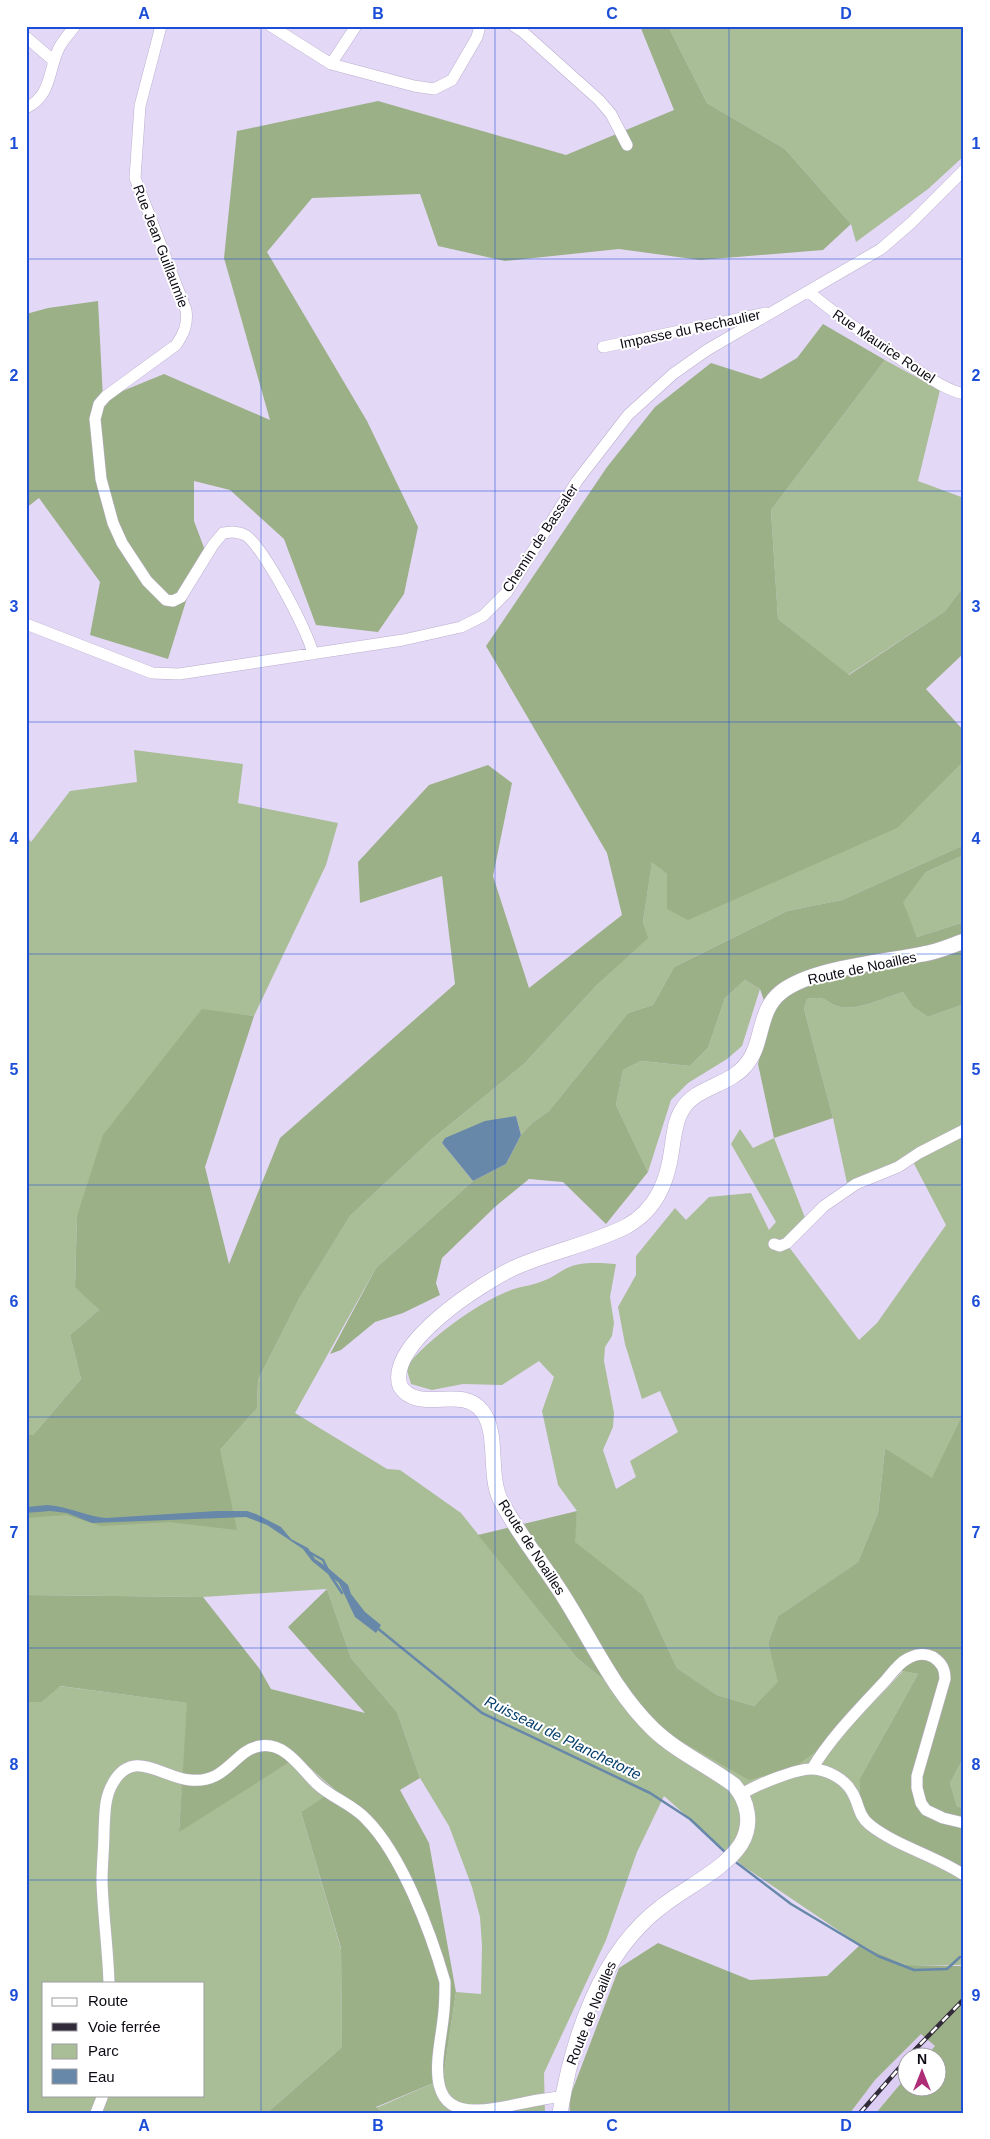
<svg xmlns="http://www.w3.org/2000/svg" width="990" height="2139" viewBox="0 0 990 2139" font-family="Helvetica,sans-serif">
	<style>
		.built { fill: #dccdf3 }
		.green { fill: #a9bd96; fill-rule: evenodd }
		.forest { fill: #9bb086 }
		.water { fill: #6788a9 }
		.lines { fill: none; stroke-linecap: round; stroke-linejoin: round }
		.stream { stroke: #6788a9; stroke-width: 2.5 }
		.minor-casing { stroke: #baaecd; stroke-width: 12 }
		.major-casing { stroke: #baaecd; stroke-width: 16 }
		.minor { stroke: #fff; stroke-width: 11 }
		.major { stroke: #fff; stroke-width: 15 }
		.rail-casing { stroke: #322c3a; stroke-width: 4.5 }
		.rail { stroke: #fff; stroke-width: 2.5; stroke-dasharray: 8; stroke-linecap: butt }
		.grid { fill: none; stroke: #1d4ed8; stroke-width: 1; stroke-opacity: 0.55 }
		.labels { text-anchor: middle; stroke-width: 4; stroke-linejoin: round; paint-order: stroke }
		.street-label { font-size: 14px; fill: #0d0913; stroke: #fff }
		.water-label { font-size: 15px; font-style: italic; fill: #063e6a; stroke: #fff }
		.neatline { fill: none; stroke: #1d4ed8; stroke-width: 2 }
		.grid-label { font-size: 16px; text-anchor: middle; font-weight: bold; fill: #1d4ed8 }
	</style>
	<rect width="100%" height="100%" fill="#e4d8f7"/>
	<path class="built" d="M921 2034 935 2046 926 2056H908L907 2076 876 2113H850L875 2080Z"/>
	<path class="green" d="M668 26H964V156L928 189 856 242 851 224 785 149 707 103Z
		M885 360 940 390 918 481 964 498V586L945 611 848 675 778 619 771 510Z
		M134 750 243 764 238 803 338 823 326 865 254 1016 202 1010 77 1216 75 1286 99 1310 70 1335 81 1379 33 1435H26V834L31 842 70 791 137 782Z
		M964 761V845L842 900 787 911 674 967 653 1005 628 1013 549 1111 532 1123 521 1135 516 1116 442 1143 473 1181 376 1268 295 1413 387 1469 400 1470 461 1513 577 1658 672 1736 847 1714 875 1701 903 1671 918 1674 860 1778 964 1870V1965H906L860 1945 743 1866 664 1796 637 1852 606 1940 544 2073 545 2113H382L376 2108 443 2079 456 1992 481 1994 482 1946 480 1917 472 1887 449 1826 420 1778 397 1712 351 1658 327 1589 203 1597 26 1595V1455L220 1450 257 1408 258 1380 299 1299 350 1216 431 1140 524 1064 597 985 647 938 643 922 652 861 667 874 668 909 896 828Z
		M964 855V922L917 937 902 902 926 872Z
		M745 980 760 989 742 1046 727 1059 688 1083 671 1100 648 1172 616 1105 623 1070 641 1061 690 1066 708 1048 725 998Z
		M903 992 913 1007 928 1017 964 1004V1411L932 1479 885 1448 878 1513 858 1562 778 1616 768 1643 779 1682 754 1706 717 1695 677 1668 643 1595 574 1542 577 1511 558 1485 542 1411 554 1377 539 1361 502 1385 463 1384 432 1390 411 1384 406 1367C428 1339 479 1301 514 1289 523 1286 534 1285 543 1281 552 1278 559 1272 567 1268 582 1261 600 1263 616 1264L610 1297 614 1323 612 1336 605 1347 604 1361 614 1413 613 1427 603 1450 616 1489 636 1477 630 1461 678 1432 660 1391 642 1399 625 1344 618 1307 636 1275V1256L675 1208 686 1220 709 1197 751 1193 769 1230 776 1222 731 1144 740 1129 753 1148 774 1138 809 1228 789 1247 859 1340 877 1323 946 1225 910 1156 847 1183 833 1118 804 1009 807 999C829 995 824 1003 841 1007 856 1011 887 997 903 992Z
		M59 1686 188 1703 179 1831 298 1757 335 1791 301 1812 341 1949 342 2047 267 2113H26V1702H42ZM44 1983H204V2095H44Z
		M964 1757V1809L957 1806 950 1783Z"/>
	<path class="forest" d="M640 26H668L707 103 785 149 851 224 823 250 700 260 619 249 505 261 438 246 420 194 312 198 267 252 367 421 418 527 404 594 378 632 316 625 284 539 230 490 194 481V521L209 561 192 582 168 659 90 635 100 582 39 498 26 508V314L48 308 98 301 103 399 164 374 270 420 224 258 237 131 378 101 566 155 674 110Z
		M823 324 885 360 771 510 778 619 849 675 945 611 964 586V653L926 689 964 731V761L897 828 688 920 667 909V874L652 862 643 922 648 938 597 985 524 1064 431 1140 350 1216 299 1299 258 1380 257 1408 220 1450 237 1530 169 1522 101 1526 66 1515 26 1518V1435H33L81 1379 70 1335 99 1310 75 1287 77 1216 103 1135 202 1009 254 1016 205 1167 229 1264 280 1138 455 984 442 876 360 903 358 862 429 785 488 765 512 783 493 876 529 988 622 915 607 853 486 646 607 467 655 407 711 363 761 379 797 358Z
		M964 845V855L926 872 903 902 917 937 961 923 964 930V1004L928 1017 913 1007 903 992C887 997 856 1011 841 1007 824 1003 829 995 807 999L804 1009 833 1118 774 1138 758 1064 769 1015 760 989 745 980 725 998 708 1048 690 1066 641 1061 623 1070 616 1105 648 1172 606 1224 563 1182 529 1179 496 1206 442 1258 436 1283 440 1295 403 1313 375 1322 341 1350 330 1354 376 1268 473 1181 506 1164 521 1135 532 1123 549 1111 628 1013 653 1005 674 967 787 911 842 900Z
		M964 1411V1757L950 1783 957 1806 964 1809V1870L905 1843 869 1819 860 1805V1778L918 1674 902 1671 875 1701 847 1714 815 1752 795 1767 749 1780 672 1736 577 1658 478 1535 577 1511 575 1542 643 1595 677 1668 717 1695 754 1706 778 1682 768 1643 778 1616 858 1562 878 1513 885 1448 932 1478Z
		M327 1589 351 1658 397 1712 420 1778 400 1790 429 1843 456 1992 443 2079 376 2107 382 2113H267L342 2047 341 1948 301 1812 335 1790 298 1757 179 1832 187 1703 60 1686 42 1702H26V1595L203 1597 259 1668 271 1689 365 1713 288 1627Z
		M658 1943 750 1980 827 1976 860 1945 906 1965 963 1966 964 2113H876L907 2076 908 2086H938V2056H926L935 2046 921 2034 875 2080 850 2113H570L569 2099 619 1968Z"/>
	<path class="water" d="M516 1116 521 1135 506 1164 473 1181 442 1143 445 1138 485 1121Z
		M48 1505C69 1507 86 1516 106 1518L217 1511H247L256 1514 281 1527 291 1539 308 1548 315 1559 327 1567 348 1585 351 1594 365 1612 381 1625 376 1633 355 1617 339 1583 312 1561 303 1549 267 1525 246 1517 92 1523 67 1513 50 1511 26 1513V1507Z"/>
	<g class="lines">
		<path class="stream" d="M309 1552 323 1560 327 1568
			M330 1575 342 1593
			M376 1627 482 1713 650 1793 690 1819 725 1852
			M737 1863 791 1904 878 1956 914 1970 947 1969 960 1957"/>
		<g class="minor-casing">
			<path id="minor" d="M161 26 140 106 135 178 186 310C188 325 184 333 176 345L106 396 99 404 95 419 101 479 113 523 122 543 147 581 166 600 173 601 181 597 213 545 223 533C231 532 238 531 245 535 262 544 309 633 313 654
				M271 26 331 64 414 86 434 89 452 80 477 37 480 26
				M514 26 523 32 599 100 611 114 627 145
				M26 37 54 61
				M331 64 356 26
				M26 108C52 96 48 70 59 48 63 40 70 33 75 26
				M809 292C840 318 872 340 906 363 924 374 943 389 964 394
				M603 347 766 313
				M26 624 152 673 179 674 403 640 461 627 483 616 507 592 577 481 628 415 673 374 707 350 881 249 911 223 964 170
				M774 1244 780 1246 787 1243 824 1206 856 1184 898 1167 919 1153 964 1130
				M812 1769C831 1737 860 1708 886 1680 892 1673 899 1663 907 1659 915 1654 925 1653 933 1657 942 1663 945 1669 945 1679L917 1776V1788L921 1803 926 1810 943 1818 964 1823
				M742 1794C756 1785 797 1768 813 1769 828 1770 845 1779 852 1792 859 1803 858 1816 870 1825 898 1847 934 1855 964 1875
				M109 1983C108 1949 103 1915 102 1881 102 1864 104 1848 104 1831 105 1815 104 1798 113 1783 133 1747 163 1778 190 1780 227 1784 234 1750 260 1746 286 1742 301 1769 317 1784 332 1798 352 1804 366 1819 402 1855 431 1933 445 1982 445 1995 445 2007 443 2020 439 2055 422 2113 479 2110 507 2109 535 2098 562 2097
				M96 2113 103 2095"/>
		</g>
		<g class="major-casing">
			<path id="major" d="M560 2113C572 2039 600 1953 661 1907 685 1888 725 1869 741 1844 753 1824 748 1801 734 1785 707 1765 677 1752 653 1729 614 1691 593 1643 564 1597 544 1565 517 1533 500 1499 488 1473 499 1432 482 1411 462 1384 418 1415 400 1386 386 1344 483 1282 516 1267 552 1251 592 1244 627 1226 657 1209 668 1180 672 1148 674 1135 675 1121 682 1110 695 1087 728 1086 745 1066 764 1045 757 1012 780 993 810 968 884 962 923 954 937 952 950 946 964 941"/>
		</g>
		<use href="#minor" class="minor"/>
		<use href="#major" class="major"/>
		<g class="rail-casing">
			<path id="rail" d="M909 2056 964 1999
				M860 2113 908 2058"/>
		</g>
		<use href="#rail" class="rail"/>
	</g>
	<path class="grid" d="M261 26V2113M495 26V2113M729 26V2113M26 259H964M26 491H964M26 722H964M26 954H964M26 1185H964M26 1417H964M26 1648H964M26 1880H964"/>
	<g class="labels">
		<g class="street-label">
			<text transform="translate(161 246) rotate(69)" y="5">Rue Jean Guillaumie</text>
			<text transform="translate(690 329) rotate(-12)" y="5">Impasse du Rechaulier</text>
			<text transform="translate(884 346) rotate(34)" y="5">Rue Maurice Rouel</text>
			<text transform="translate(540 538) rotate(-57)" y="5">Chemin de Bassaler</text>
			<text transform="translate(862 968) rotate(-12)" y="5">Route de Noailles</text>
			<text transform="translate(532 1547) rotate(57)" y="5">Route de Noailles</text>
			<text transform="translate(591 2013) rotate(-68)" y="5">Route de Noailles</text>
		</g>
		<g class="water-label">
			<text transform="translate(563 1738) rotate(26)" y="5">Ruisseau de Planchetorte</text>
		</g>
	</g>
	<rect width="990" height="2139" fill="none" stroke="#ffffff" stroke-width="55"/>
	<rect x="42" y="1982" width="162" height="115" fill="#ffffff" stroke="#9e9da1"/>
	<rect x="52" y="1998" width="25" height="8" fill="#ffffff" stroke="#9e9da1"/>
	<text x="88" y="2006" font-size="15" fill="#0d0913">Route</text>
	<rect x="52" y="2023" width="25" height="8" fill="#322c3a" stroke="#9e9da1"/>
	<text x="88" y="2032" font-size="15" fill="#0d0913">Voie ferrée</text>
	<rect x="52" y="2044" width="25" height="15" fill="#a9bd96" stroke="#9e9da1"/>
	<text x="88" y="2056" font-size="15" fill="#0d0913">Parc</text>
	<rect x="52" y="2069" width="25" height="15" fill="#6788a9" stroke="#9e9da1"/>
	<text x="88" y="2082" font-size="15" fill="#0d0913">Eau</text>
	<g transform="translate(922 2072)"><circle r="24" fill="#ffffff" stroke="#9e9da1"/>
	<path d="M0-4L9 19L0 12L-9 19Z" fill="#af2d77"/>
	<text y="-8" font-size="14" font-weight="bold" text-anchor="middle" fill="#0d0913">N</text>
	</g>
	<rect x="28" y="28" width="934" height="2084" class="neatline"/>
	<g class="grid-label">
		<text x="144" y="19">A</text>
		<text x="378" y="19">B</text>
		<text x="612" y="19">C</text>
		<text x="846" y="19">D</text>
		<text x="14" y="149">1</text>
		<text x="976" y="149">1</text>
		<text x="14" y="381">2</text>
		<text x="976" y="381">2</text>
		<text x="14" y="612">3</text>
		<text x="976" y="612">3</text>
		<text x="14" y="844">4</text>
		<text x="976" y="844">4</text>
		<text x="14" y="1075">5</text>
		<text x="976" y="1075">5</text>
		<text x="14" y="1307">6</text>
		<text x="976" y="1307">6</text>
		<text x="14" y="1538">7</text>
		<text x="976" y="1538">7</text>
		<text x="14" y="1770">8</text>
		<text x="976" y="1770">8</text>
		<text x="14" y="2001">9</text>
		<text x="976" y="2001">9</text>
		<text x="144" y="2131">A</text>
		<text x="378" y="2131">B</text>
		<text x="612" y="2131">C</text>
		<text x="846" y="2131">D</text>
	</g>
</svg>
